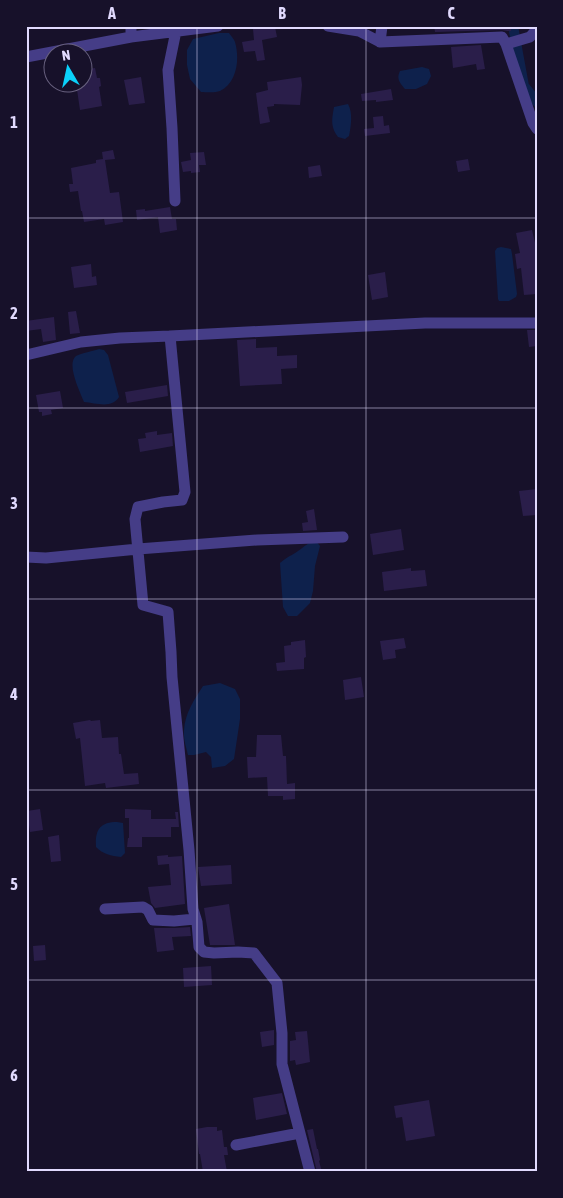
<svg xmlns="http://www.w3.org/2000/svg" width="563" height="1198" viewBox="0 0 563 1198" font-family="'Asap Condensed',sans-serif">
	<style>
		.water { fill: #0e214c }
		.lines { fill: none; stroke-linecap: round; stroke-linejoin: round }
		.canal { stroke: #0e214c; stroke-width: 10 }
		.building { fill: #2a1e4a }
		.minor { stroke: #453d87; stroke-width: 11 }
		.grid { fill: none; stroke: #e1dafe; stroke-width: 1; stroke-opacity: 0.55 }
		.neatline { fill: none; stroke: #e1dafe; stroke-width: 2 }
		.grid-label { font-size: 16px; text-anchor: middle; font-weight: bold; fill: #e1dafe }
	</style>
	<rect width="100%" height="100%" fill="#17112a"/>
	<path class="water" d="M219 33H229C231 36 234 39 235 42 240 59 237 83 220 91 215 93 206 92 201 92L190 79 187 65V50L193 39Z
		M422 67 429 69 431 76 427 84 416 89H405C400 83 396 79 400 71Z
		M348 104C353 113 351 126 349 136L345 139 338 137C330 126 332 119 334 107Z
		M501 247 511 249 512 254 517 294 516 297 509 301H499L498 299 495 251 497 248Z
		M99 349 104 350 108 355 119 397C112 409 96 403 84 402 80 392 66 364 76 356 81 353 94 351 99 349Z
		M316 541 320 546 315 566 313 591 310 603 297 616H288L283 607 280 563C288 556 291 556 298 551 304 547 308 542 316 541Z
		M220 683 235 689 240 699V719L234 759 225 766 212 768 211 757 206 752 194 755H188C186 747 183 738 184 730 185 713 194 700 203 686Z
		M117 822 123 823 125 853 121 857C111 856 103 854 96 847 95 831 99 822 117 822Z"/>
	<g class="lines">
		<path class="canal" d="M513 26 524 86 537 102"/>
	</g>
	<path class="building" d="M434 26H511V31H507L502 30 435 32Z
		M275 27 277 37 262 40 265 60 257 61 255 51 244 52 242 42 254 40 253 29Z
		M481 45 485 69 477 70 476 64 453 68 451 47Z
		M95 68 97 78H100L101 86 99 87 102 106 80 110 76 83 82 82V70Z
		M141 77 145 103 129 105 124 80Z
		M301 77 302 85 300 105 274 104V106L267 107 270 122 260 124 256 93 268 90 267 82Z
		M391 89 393 100 376 102V100L362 101 361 94Z
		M383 116 384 126 389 125 390 133 365 136 364 129 374 128 373 117Z
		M113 150 115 159 105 160 110 193 119 192 123 222 105 225 104 219 84 222 82 211H81L78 191 70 192 69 184H73L71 168 96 163V160L103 159 102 152Z
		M204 152 206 165H199L200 172 191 173V171L183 172 181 162 191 160 190 153Z
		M468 159 470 170 458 172 456 161Z
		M320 165 322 176 309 178 308 167Z
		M170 207 172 219H176L177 230 160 233 158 217 137 220 136 210 145 209V211Z
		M532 230 537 251V294L524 295 521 268 517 269 515 254 520 253 516 233Z
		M91 264 92 277 96 276 97 285 74 288 71 267Z
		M385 272 388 297 372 300 368 275Z
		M76 311 80 333 70 334 68 312Z
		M54 317 56 340 43 342 41 329 26 331V321Z
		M527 330H537V346L529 347Z
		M256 339V348L277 347V356L297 355V368L281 369 282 384 240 386 237 340Z
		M167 385 168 396 127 403 125 392Z
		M60 391 63 408 51 410 52 414 42 416V412H39L36 395Z
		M157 431V435L172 433 173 446 140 452 138 439 146 438 145 433Z
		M537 489V515L523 516 519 491Z
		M314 509 317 530 303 531 302 523 308 522 306 511Z
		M401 529 404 550 373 555 370 534Z
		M411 568V571L425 570 427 586 384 591 382 572Z
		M404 638 406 648 395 650 396 658 383 660 380 641Z
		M305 640 306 657 304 658V669L277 671 276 663 285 662 284 646 291 645V642Z
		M361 677 364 697 345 700 343 680Z
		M90 720 91 721 100 720 102 738 118 737 119 754H121L124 774 138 773 139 784 106 788 105 783 85 786 80 738 76 739 73 723Z
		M257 735H281L283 756H286L287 784 295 783V799L283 800V796H268L267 777 248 778 247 757H256Z
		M40 809 43 830 30 832 27 811Z
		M125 809 151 810V819H176L175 812H178L179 827H171V837H142V847H127L128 838H129V818H125Z
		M59 835 61 861 51 862 48 837Z
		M168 855V857L182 856 185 904 155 908 151 903 148 887 171 885 169 864 158 865 157 856Z
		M231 865 232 884 201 886 198 867Z
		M229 904 235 945H210L204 908Z
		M190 927 191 936 172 937 174 950 157 952 154 928H174Z
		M45 945 46 960 34 961 33 946Z
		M211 966 212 985 184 987 183 968Z
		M274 1030V1045L262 1047 260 1032Z
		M307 1031 310 1062 296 1065 295 1060 290 1061V1041L296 1040 295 1032Z
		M282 1093 287 1114 256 1120 253 1098Z
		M429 1100 435 1136 406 1141 402 1117 396 1118 394 1106Z
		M207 1127H217V1131L222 1130 224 1147H227L228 1155H224L227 1172H203L200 1154H199L196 1129Z
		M313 1129 317 1149H318L320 1160 319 1161 322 1172H317L307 1130Z"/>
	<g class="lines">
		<path class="minor" d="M131 26V37L218 26
			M328 26 359 31 380 42
			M382 26 380 42 502 37 506 44 533 123 537 129
			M506 44 530 37 537 29
			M26 57 131 37
			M175 201 172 128 168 70 176 31
			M26 355 81 342 120 338 170 336
			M26 557 46 558 138 549 257 540 343 537
			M105 909 143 907 148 910 153 920 174 921 195 919
			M236 1145 300 1133
			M310 1172 282 1064V1033L277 983 254 953 238 952 214 953 204 952 199 947 197 922 193 909 189 850 172 677 171 652 168 612 143 605 135 519 138 507 163 502 182 500 185 492 170 336 425 323H537"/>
	</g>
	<path class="grid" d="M197 26V1172M366 26V1172M26 218H537M26 408H537M26 599H537M26 790H537M26 980H537"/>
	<rect width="563" height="1198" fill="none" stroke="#17112a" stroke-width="55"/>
	<g transform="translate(68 68) rotate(351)"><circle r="24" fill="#17112a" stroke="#68617f"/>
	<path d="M0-4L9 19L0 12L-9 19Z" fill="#0bd1fa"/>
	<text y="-8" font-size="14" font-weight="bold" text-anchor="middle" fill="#e1dafe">N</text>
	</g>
	<rect x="28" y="28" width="508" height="1142" class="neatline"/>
	<g class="grid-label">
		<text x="112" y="19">A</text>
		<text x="282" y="19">B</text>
		<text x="451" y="19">C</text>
		<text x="14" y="128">1</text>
		<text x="14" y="319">2</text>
		<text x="14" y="509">3</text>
		<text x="14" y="700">4</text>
		<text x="14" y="890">5</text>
		<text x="14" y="1081">6</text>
	</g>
</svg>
